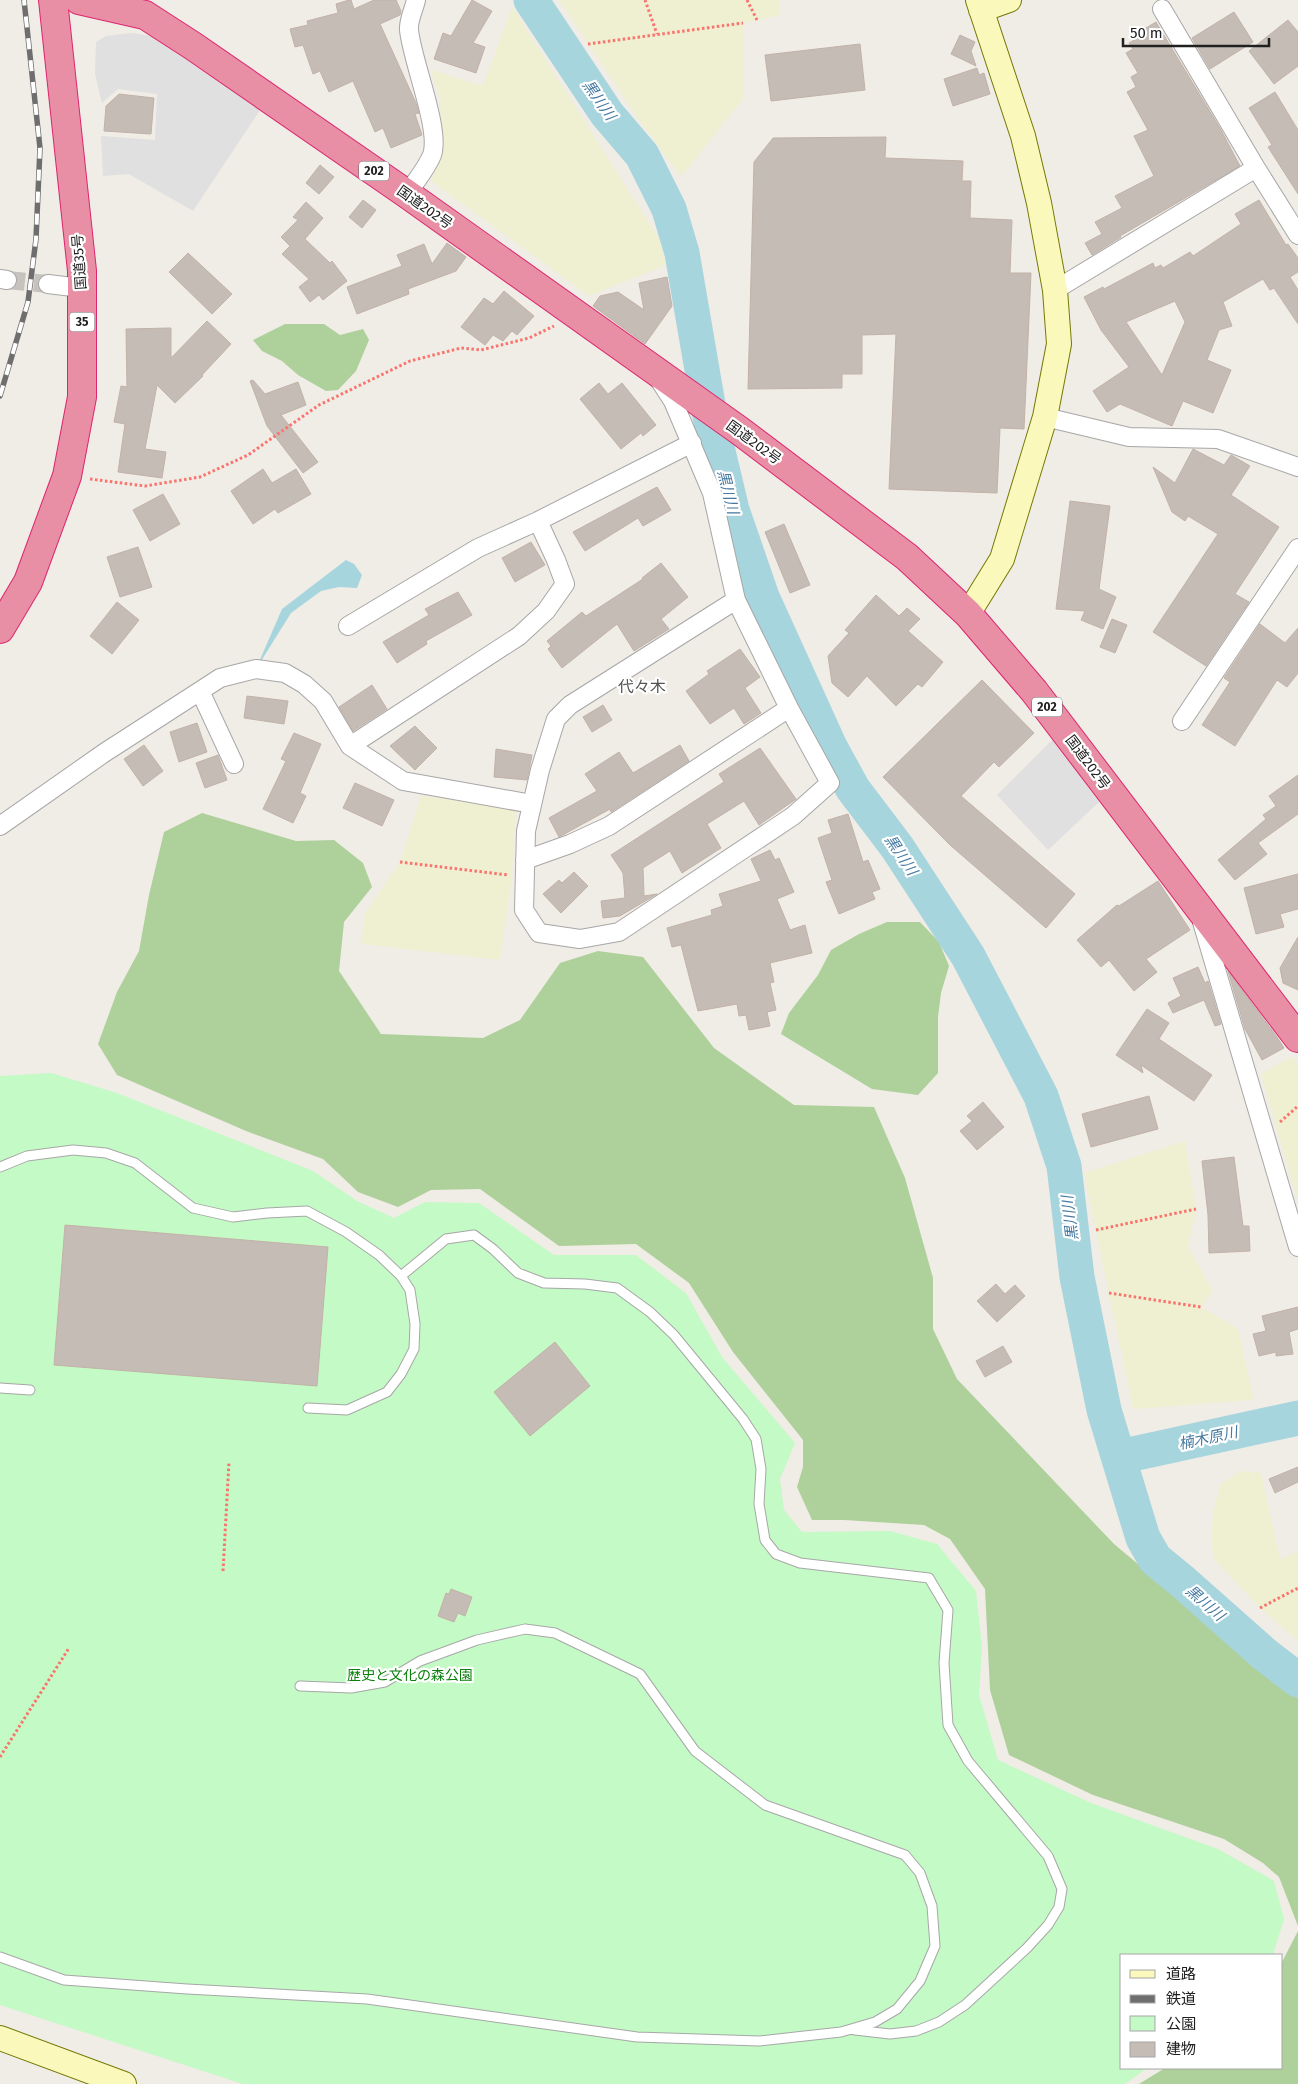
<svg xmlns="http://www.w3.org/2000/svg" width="1298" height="2084" viewBox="0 0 1298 2084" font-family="'Fira Sans','Noto Sans JP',sans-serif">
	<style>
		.farmland { fill: #efefd2 }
		.forest { fill: #aed09b }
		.park { fill: #c4fac5 }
		.parking { fill: #e0e0e0 }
		.water { fill: #a7d5de }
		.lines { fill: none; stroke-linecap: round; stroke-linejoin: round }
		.river { stroke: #a7d5de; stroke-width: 35 }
		.building { fill: #c5bcb5; stroke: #c2b2a8; fill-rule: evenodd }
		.street-tunnel { stroke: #c6c3be; stroke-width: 18; stroke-dasharray: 18 9; stroke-linecap: butt }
		.lane-casing { stroke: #a7a7a7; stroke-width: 11 }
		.street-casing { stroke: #a7a7a7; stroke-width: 20 }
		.secondary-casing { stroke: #747904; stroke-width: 26 }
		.highway-casing { stroke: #dc2670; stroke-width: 30 }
		.path { stroke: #fa736d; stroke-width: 3; stroke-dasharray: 2.5 2.5; stroke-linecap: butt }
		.lane { stroke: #fff; stroke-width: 9 }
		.street { stroke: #fff; stroke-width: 18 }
		.secondary { stroke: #faf9bb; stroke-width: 24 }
		.highway { stroke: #e88ea5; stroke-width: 28 }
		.rail-casing { stroke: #6e6e6e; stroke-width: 5.5 }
		.rail { stroke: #fff; stroke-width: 4; stroke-dasharray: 11; stroke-linecap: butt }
		.labels { text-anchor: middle; stroke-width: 4.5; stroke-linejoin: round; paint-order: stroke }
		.shield { fill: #fff; stroke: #636363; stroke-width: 1 }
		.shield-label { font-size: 12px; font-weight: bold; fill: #202020 }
		.street-label { font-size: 14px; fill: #202020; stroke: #fff }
		.park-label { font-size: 14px; fill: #0b800d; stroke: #fff }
		.water-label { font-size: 15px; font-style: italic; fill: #4579a1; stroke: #fff }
		.quarter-label { font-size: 16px; fill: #535353; stroke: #fff }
	</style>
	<rect width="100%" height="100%" fill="#f0ece6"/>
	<path class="farmland" d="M559 0H779L780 15 743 23V99L681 177 637 117Z
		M512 7 660 240 666 265 589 296 431 181 442 146 440 98 431 70 483 86Z
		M421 796 511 805 516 807 512 875 500 960 361 944 365 914 400 862Z
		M1291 1057 1298 1065V1202L1261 1074Z
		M1185 1141 1196 1209 1188 1247 1213 1291 1201 1307 1238 1329 1254 1400 1133 1409 1084 1173Z
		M1242 1471 1261 1473 1280 1559 1298 1551V1641L1260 1608 1214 1559 1211 1542 1213 1513 1220 1484Z"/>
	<path class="forest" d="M285 324H324L340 335 363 329 369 340 356 371 338 390 326 391 298 375 282 361 262 351 253 340Z
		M202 813 296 841 334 840 363 863 372 887 344 922 339 971 381 1034 483 1038 520 1020 560 963 598 951 643 957 714 1048 794 1105 874 1107 905 1178 933 1278V1329L957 1379 1114 1544 1298 1698V1926L1279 1877 1263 1863 1224 1839 1093 1795 1009 1755 990 1690 985 1589 950 1539 924 1525 844 1520H812L797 1487 803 1467V1440L733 1352 689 1283 636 1244 559 1246 480 1189 431 1190 398 1207 358 1192 323 1159 246 1131 117 1075 98 1044 117 992 139 951 149 895 164 832Z
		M887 922H920L939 942 949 966 941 993 938 1017V1073L918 1095 872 1089 781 1034 789 1013 818 975 831 950 859 934Z
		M1298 1931V2084H1139L1165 2068H1282V1962Z"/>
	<path class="park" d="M51 1073 117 1093 313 1171 357 1201 394 1218 425 1202 479 1203 554 1255H636L686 1293 722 1357 795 1443 780 1479 784 1510 802 1532 890 1531 937 1544 976 1591 982 1647 979 1695 998 1760 1091 1803 1218 1849 1274 1881 1284 1919 1273 1955H1122V2068H1147L1125 2084H243L0 2005V1076Z"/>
	<path class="parking" d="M132 33 152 36 260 110 193 211 129 174 103 176 101 136 155 140 157 94 118 89 102 103 95 74 96 42 106 36Z
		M1053 739 1099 802 1048 850 997 795Z"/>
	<path class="water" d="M346 560 354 564 362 575 357 588 339 587 321 591 291 613 256 669 282 609Z"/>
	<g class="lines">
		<path class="river" d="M531 0 607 114 642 155 669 209 682 253 711 422 732 510 762 597 830 747 853 789 897 847 968 956 1041 1096 1064 1166 1077 1277 1104 1410 1143 1538 1155 1559 1183 1582 1263 1653 1298 1680
			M1119 1457 1298 1418"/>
	</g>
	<path class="building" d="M349 0H351L354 9 374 0H396L401 11 400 15 380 24 416 103 419 113 415 114 422 135 391 148 383 128 375 132 353 81 329 92 320 71 313 74 303 45 295 47 290 29 308 25 307 21 338 13 336 4Z
		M472 0 492 11 473 43 485 47 476 73 434 59 443 33 451 36Z
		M1234 12 1253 42 1210 69 1192 38Z
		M1288 20 1298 32V66L1274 84 1249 51Z
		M1156 22 1221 130 1240 166 1120 236 1121 237 1092 255 1085 243 1102 234 1095 222 1122 208 1115 196 1154 176 1134 136 1148 130 1127 92 1136 87 1131 77 1138 73 1126 53 1133 49 1129 43 1138 38 1136 34Z
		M960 35 975 42 971 51 976 66 951 54Z
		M860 44 865 90 771 101 765 55Z
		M977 68 979 75 984 73 990 94 953 106 944 79Z
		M1275 92 1298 130V194L1268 147 1272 145 1249 108Z
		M119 94 154 98 151 134 104 131 106 106Z
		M886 137 885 158 963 161 962 181H971L970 218 1012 220 1010 273H1031L1024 429 1000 428 997 493 889 489 896 334 862 335V374H842V388L748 389 754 162 773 138Z
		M320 165 334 177 319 194 306 183Z
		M363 200 376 210 362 228 349 217Z
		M1259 200 1286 245 1288 244 1298 258V272L1290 277 1298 290V324L1274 288 1270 290 1263 279 1223 302 1232 326 1219 330 1207 360 1231 370 1213 413 1183 401 1172 426 1120 404 1107 412 1093 391 1129 367 1101 330 1084 297 1103 287 1104 289 1153 263 1155 268 1161 265 1163 268 1190 252 1193 256 1241 224 1235 214ZM1175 301 1185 322 1162 375 1126 322Z
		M306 202 323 218 305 239 330 263 332 261 347 281 323 300 319 295 310 302 299 287 309 279 282 254 290 246 281 237 298 220 293 217Z
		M447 243 466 257 456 271 408 289 409 294 357 314 347 287 402 266 397 255 424 244 432 264Z
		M188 253 232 294 212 314 169 272Z
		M667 277 672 306 645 344 593 306 600 296 618 292 644 310 639 283Z
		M504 291 534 316 517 335 512 331 503 341 493 335 485 345 461 327 484 298 493 304Z
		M207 321 231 344 202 375 203 376 175 403 157 385 145 449 166 452 162 478 118 472 125 424 114 422 121 386 127 387 126 329 171 328V358Z
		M253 380 265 394 298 382 306 405 281 415 318 462 303 473 267 426 250 381Z
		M599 383 608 394 622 383 656 425 643 436 641 433 621 449 580 399Z
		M1193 449 1224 465 1231 455 1250 466 1231 495 1279 527 1235 594 1249 602 1206 666 1153 632 1218 534 1188 516 1185 521 1172 512 1153 467 1175 483Z
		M263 469 272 483 296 469 311 494 278 513 275 509 253 524 231 491Z
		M657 487 671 510 643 526 638 518 585 551 573 532Z
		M163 494 180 524 150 541 133 510Z
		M1070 501 1110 506 1099 589 1116 597 1103 629 1081 620 1085 611 1056 609Z
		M784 524 810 585 790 593 765 532Z
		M531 542 545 565 515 582 502 558Z
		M138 547 152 587 120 597 107 557Z
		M661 563 688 597 661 619 669 629 634 651 617 624 562 668 548 649 551 646 547 641 582 612 586 616 643 579 642 578Z
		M458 592 472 615 426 641 427 644 397 663 383 642 429 615 425 609Z
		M876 595 899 616 907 608 920 619 908 631 943 662 922 687 918 684 896 706 867 676 848 697 832 683 828 656 849 633 845 630Z
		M117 602 139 620 112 654 90 636Z
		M1112 619 1127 625 1115 653 1100 647Z
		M1260 624 1285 643 1298 628V673L1287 687 1277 680 1235 746 1202 725 1230 682 1224 678Z
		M740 649 760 677 745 688 761 713 744 724 734 708 710 724 686 691 709 674 707 671Z
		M982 680 1034 733 999 767 994 762 961 796 1075 894 1046 928 950 845 883 777Z
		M372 685 387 709 353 731 339 707Z
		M247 696 288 701 284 724 244 718Z
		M603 705 612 720 592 732 583 717Z
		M197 723 207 752 179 762 170 732Z
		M415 726 437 748 415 770 390 746Z
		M294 733 321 744 300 793 306 796 293 823 263 809 286 761 281 759Z
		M144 745 163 771 143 786 124 759Z
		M680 745 689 761 611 812 610 809 559 837 549 818 597 791 585 774 619 752 633 773Z
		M760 748 796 799 759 825 744 801 707 824 721 848 682 873 670 851 643 868 644 896 657 894 620 916 603 918 601 901 625 898 623 873 611 855 724 782 719 774Z
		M496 749 532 755 527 780 494 777Z
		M218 755 227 780 205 788 196 763Z
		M1298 775V814L1258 843 1267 854 1235 880 1218 860 1266 819 1263 815 1276 806 1269 796Z
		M355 783 394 800 382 826 343 808Z
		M848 814 863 862 868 860 880 889 872 892 875 899 839 914 826 882 832 880 818 838 832 833 828 820Z
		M770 850 775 860 779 858 794 892 777 899 790 930 805 925 812 953 770 963 774 982 770 983 776 1010 767 1012 770 1026 749 1030 746 1015 739 1016 737 1004 698 1011 681 945 672 947 667 928 712 915 711 910 723 906 719 894 761 881 751 859Z
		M574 872 588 886 561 913 543 894 559 880 562 883Z
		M1298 874V909L1280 914 1284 927 1256 934 1244 888Z
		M1158 881 1190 930 1146 959 1157 972 1134 991 1109 960 1101 967 1077 940 1117 905 1119 906Z
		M1298 937V990L1283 983 1280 968Z
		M1198 967 1205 983 1208 981 1221 1024 1215 1026 1204 1000 1173 1013 1168 1003 1181 996 1173 978Z
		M1228 971 1277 1037 1284 1048 1262 1060 1245 1029Z
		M1147 1009 1169 1023 1159 1039 1212 1075 1194 1101 1141 1065 1143 1073 1116 1055Z
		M1149 1096 1158 1129 1091 1147 1082 1114Z
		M983 1102 1004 1127 977 1150 960 1131 972 1121 967 1116Z
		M1234 1157 1243 1226H1249L1250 1251 1209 1253 1208 1215 1202 1161Z
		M65 1225 328 1247 317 1386 54 1365Z
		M996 1284 1005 1294 1015 1285 1025 1296 997 1322 977 1301Z
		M1298 1307V1329L1289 1332 1293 1354 1276 1356V1352L1259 1356 1253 1334 1266 1331 1262 1316Z
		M555 1342 590 1386 530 1436 494 1392Z
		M1003 1346 1012 1362 985 1377 976 1361Z
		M1298 1467V1482L1275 1493 1269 1479Z
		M451 1589 472 1597 465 1616 458 1613 454 1622 438 1616 446 1593 449 1594Z"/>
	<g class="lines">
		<path class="street-tunnel" d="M7 280 48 284"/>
		<g class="lane-casing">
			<path id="lane" d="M0 1167 27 1156 73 1150 106 1153 135 1163 193 1208 233 1217 267 1213 307 1211 346 1232 379 1255 401 1276 410 1290 415 1324 414 1349 401 1374 387 1392 347 1410 308 1408
				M401 1276 446 1239 474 1235 493 1249 518 1273 544 1283 585 1284 617 1288 650 1312 674 1335 743 1419 756 1439 761 1469 759 1504 765 1540 776 1554 800 1563 929 1578 948 1610 944 1663 948 1725 968 1761 1048 1856 1062 1889 1059 1907 1048 1925 1027 1948 965 2005 939 2022 916 2031 890 2034 855 2030
				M0 1388 30 1390
				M0 1957 64 1980 187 1989 367 1999 637 2037 759 2041 841 2032 875 2022 897 2009 920 1981 935 1946 932 1906 920 1873 905 1855 765 1805 695 1751 640 1674 555 1633 525 1629 477 1640 420 1661 385 1682 351 1688 300 1686"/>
		</g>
		<g class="street-casing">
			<path id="street" d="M1162 9 1256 168 1298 235
				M407 194C415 182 427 168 432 155 441 130 412 61 409 30 408 21 414 9 416 0
				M0 279 7 280
				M48 284 81 288
				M1055 290 1256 168
				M660 381 673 401 712 493 736 600 789 708 830 783 793 816 619 932 580 939 539 933 524 910 526 831 540 770 556 719 570 705 736 600
				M1045 417 1129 437 1218 439 1298 467
				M348 626 478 548 538 521 692 443
				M200 691 220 678 256 669 285 673 304 684 323 701 350 746 403 781 532 804
				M1182 721 1298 548
				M350 746 519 636 546 611 565 584 556 560 538 521
				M0 826 104 753 200 691 234 764
				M525 860 570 844 609 826 789 708
				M1202 922 1298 1247"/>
		</g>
		<g class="secondary-casing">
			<path id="secondary" d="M981 10 1009 0
				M968 614 1002 559 1045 417 1059 344 1055 290 1039 203 1023 136 978 0
				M0 2038 124 2084"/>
		</g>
		<g class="highway-casing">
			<path id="highway" d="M79 0 145 15 193 46 407 194 740 431 907 557 968 614 1034 691 1298 1038
				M0 629 28 582 67 476 82 397V271L53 0"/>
		</g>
		<path class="path" d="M645 0 657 34
			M747 0 757 20
			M588 44 743 23
			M90 479 145 486 200 477 248 455 319 405 410 361 461 348 481 350 529 338 554 326
			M400 862 508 875
			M1280 1122 1298 1106
			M1096 1230 1196 1209
			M1109 1293 1201 1307
			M223 1571 229 1462
			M1260 1608 1298 1588
			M0 1757 69 1648"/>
		<use href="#lane" class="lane"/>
		<use href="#street" class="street"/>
		<use href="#secondary" class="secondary"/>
		<use href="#highway" class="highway"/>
		<g class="rail-casing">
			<path id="rail" d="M0 396 28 302 36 239 40 148 24 0"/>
		</g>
		<use href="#rail" class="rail"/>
	</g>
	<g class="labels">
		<g class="shield">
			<rect x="359" y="161.5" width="30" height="19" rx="4"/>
			<rect x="69.5" y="312.5" width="25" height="19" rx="4"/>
			<rect x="1032" y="697.5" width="30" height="19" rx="4"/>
		</g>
		<g class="shield-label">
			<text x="374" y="175">202</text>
			<text x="82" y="326">35</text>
			<text x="1047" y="711">202</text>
		</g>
		<g class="street-label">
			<text transform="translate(425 207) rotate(35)" y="5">国道202号</text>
			<text transform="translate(79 262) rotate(-94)" y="5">国道35号</text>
			<text transform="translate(754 442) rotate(36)" y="5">国道202号</text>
			<text transform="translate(1088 762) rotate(53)" y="5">国道202号</text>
		</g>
		<g class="park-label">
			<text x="410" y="1680">歴史と文化の森公園</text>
		</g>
		<g class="water-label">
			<text transform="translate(599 100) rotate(55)" y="5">黒川川</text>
			<text transform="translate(728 492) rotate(76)" y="5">黒川川</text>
			<text transform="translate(901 855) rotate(56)" y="5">黒川川</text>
			<text transform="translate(1070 1218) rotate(-97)" y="5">黒川川</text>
			<text transform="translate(1208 1438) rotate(-12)" y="5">楠木原川</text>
			<text transform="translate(1205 1603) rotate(41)" y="5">黒川川</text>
		</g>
		<g class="quarter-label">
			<text x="642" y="692">代々木</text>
		</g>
	</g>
	<rect x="1120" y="1954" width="162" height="115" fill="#ffffff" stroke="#a6a6a6"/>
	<rect x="1130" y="1970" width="25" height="8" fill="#faf9bb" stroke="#a6a6a6"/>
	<text x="1166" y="1979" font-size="15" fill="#202020">道路</text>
	<rect x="1130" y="1995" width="25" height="8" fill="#6e6e6e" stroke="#a6a6a6"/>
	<text x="1166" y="2004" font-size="15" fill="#202020">鉄道</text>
	<rect x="1130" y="2016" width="25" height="15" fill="#c4fac5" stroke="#a6a6a6"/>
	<text x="1166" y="2029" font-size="15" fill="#202020">公園</text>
	<rect x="1130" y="2042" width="25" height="15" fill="#c5bcb5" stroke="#a6a6a6"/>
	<text x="1166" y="2054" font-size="15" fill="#202020">建物</text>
	<path d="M1123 38v8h146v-8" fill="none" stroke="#202020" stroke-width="2.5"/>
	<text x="1130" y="38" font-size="15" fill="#202020" stroke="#ffffff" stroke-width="4" paint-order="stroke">50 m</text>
</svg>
